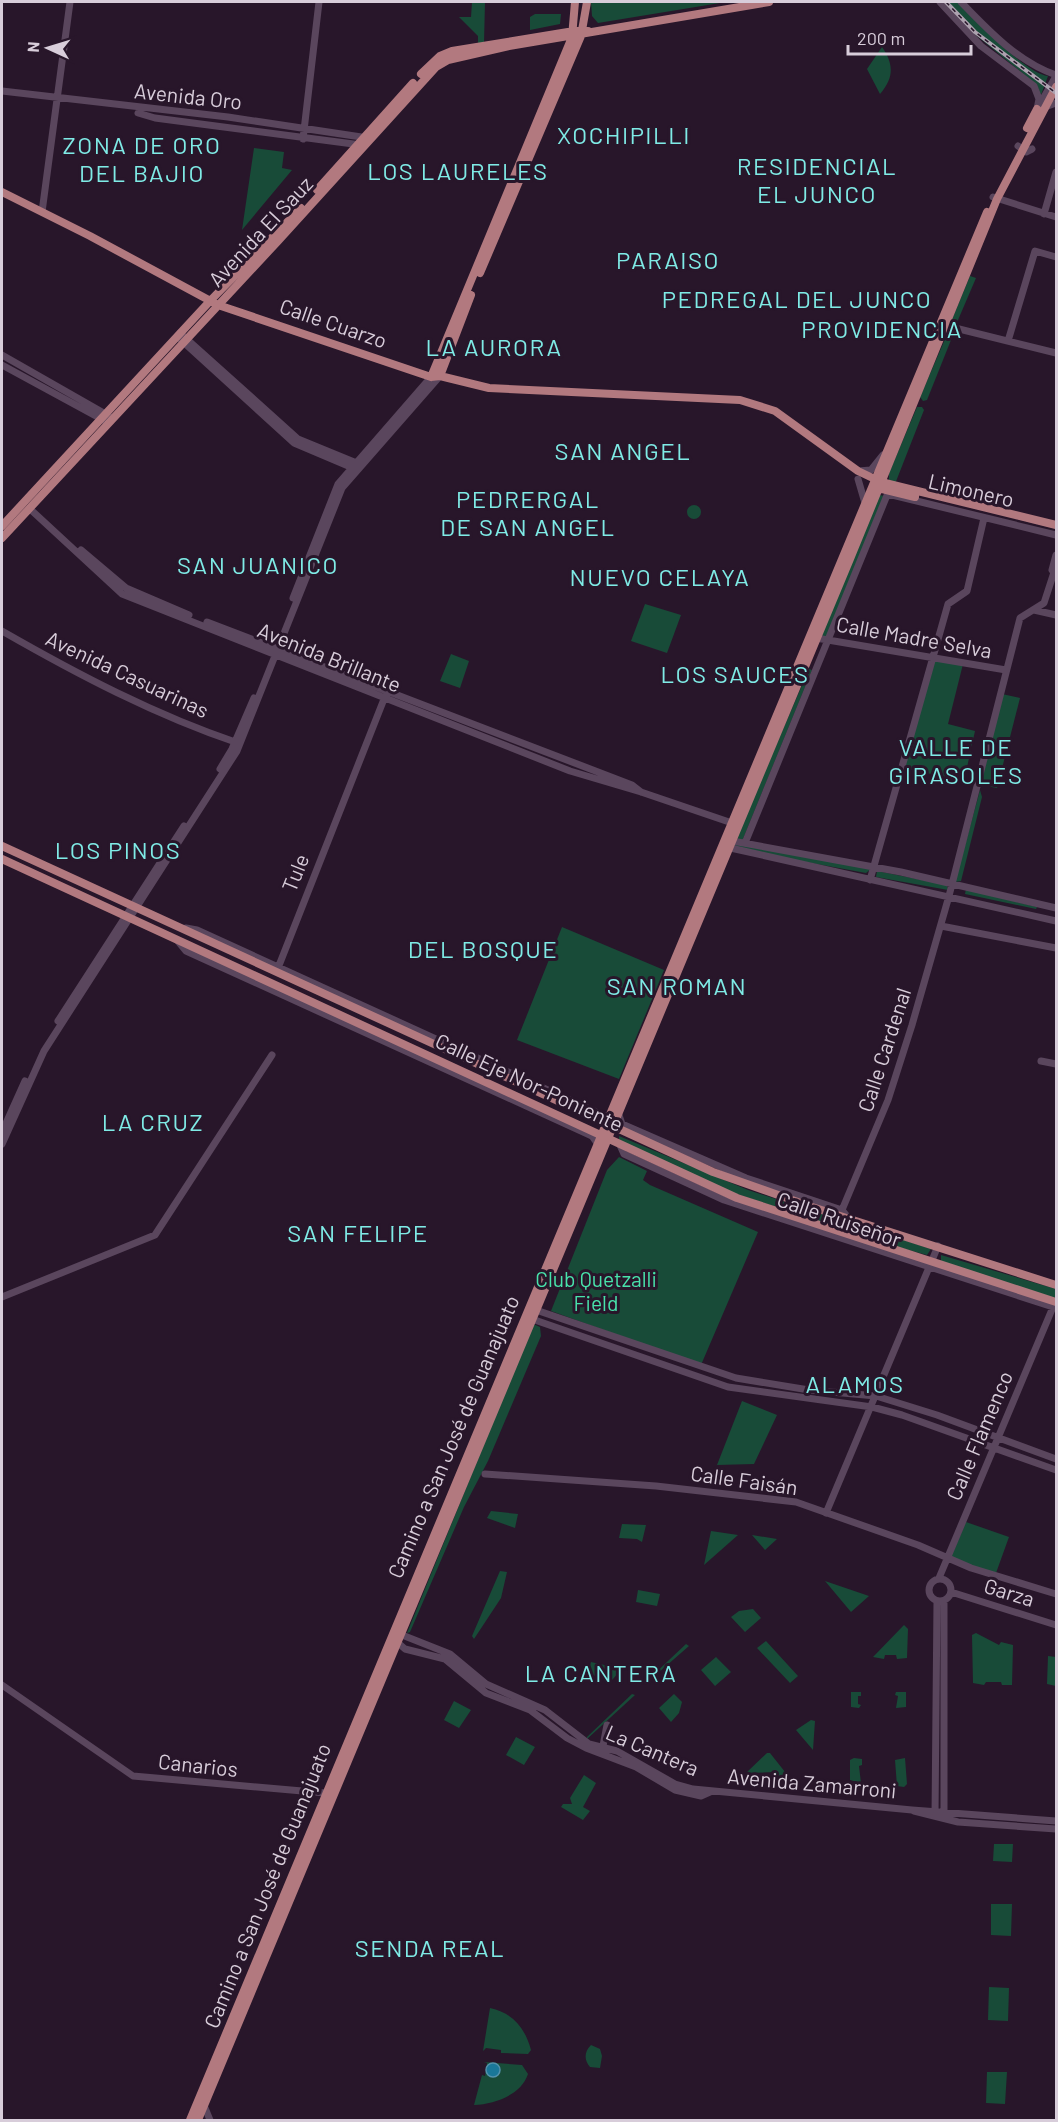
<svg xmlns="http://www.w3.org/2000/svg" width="1058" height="2122" viewBox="0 0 1058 2122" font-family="Barlow,sans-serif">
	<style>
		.green { fill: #184b38 }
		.water { fill: #1a7799; stroke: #5391ac; stroke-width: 1.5 }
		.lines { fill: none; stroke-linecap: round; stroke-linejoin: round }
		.secondary { stroke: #5a465d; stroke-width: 7 }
		.primary { stroke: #b2797f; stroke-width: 8 }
		.rail-casing { stroke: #ada1af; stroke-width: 4 }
		.rail { stroke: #28162a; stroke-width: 1.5; stroke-dasharray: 4.5; stroke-linecap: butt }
		.labels { text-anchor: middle; stroke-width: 6; stroke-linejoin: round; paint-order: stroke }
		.street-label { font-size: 21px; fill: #d8cdda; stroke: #28162a }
		.park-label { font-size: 21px; fill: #48e2ab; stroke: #28162a }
		.quarter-label { font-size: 24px; letter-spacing: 1.5px; fill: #7febe6; stroke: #28162a }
	</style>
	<rect width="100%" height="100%" fill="#28162a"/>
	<path class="green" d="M472 2H485L484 43 478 44V36L459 17H471Z
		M591 2H726L598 23 592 16Z
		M943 2H957C973 19 1027 74 1048 76L1041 95 1037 85 966 27Z
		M535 14H561L560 24 530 30V17Z
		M882 47C894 64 894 78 880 94L867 69Z
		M254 148 284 152 282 168 292 170 242 230Z
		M970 276 976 278 955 327 950 324Z
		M949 330 953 335 927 400 923 401 920 397Z
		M917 407H922L924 410 895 484 889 480V473Z
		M879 495 885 496 826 638 822 636 823 632Z
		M687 512a7 7 0 1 1 14 0a7 7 0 1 1-14 0Z
		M645 604 681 615 667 653 631 641Z
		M451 654 469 661 460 688 440 681Z
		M933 658 963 664 948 724 975 731 964 781 903 768Z
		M809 669 812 670 743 839H738L737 836Z
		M1002 694 1020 698 997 788 981 785Z
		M980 790 982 797 961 881 955 882Z
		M734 843 871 869 866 873 740 850 732 845Z
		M877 871 947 885 948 890 876 877Z
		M966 889 1037 907 1036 909 965 894Z
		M562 927 664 970 619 1079 517 1040Z
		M619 1136 748 1190 931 1249 927 1255 894 1246 719 1188 619 1141Z
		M619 1157 647 1171 643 1180 650 1185 758 1232 701 1365 551 1311 607 1170Z
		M941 1255 1056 1289V1299L941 1261Z
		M533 1324 540 1327 541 1336 488 1461 464 1507 410 1632 407 1633Z
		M742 1401 777 1415 754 1464 717 1465Z
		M491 1511 518 1514 515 1528 487 1518Z
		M966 1522 1009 1537 996 1573 971 1567 951 1557Z
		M622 1524 646 1525 642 1542 637 1539 619 1538Z
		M711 1531 738 1535 704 1565Z
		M752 1535 777 1539 765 1550Z
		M500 1571 507 1572 501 1598 474 1639 472 1636Z
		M825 1581 869 1596 851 1612Z
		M638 1590 660 1594 657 1606 636 1602Z
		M753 1609 761 1618 745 1632 731 1617 739 1611Z
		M904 1625 908 1629 907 1658 897 1659 896 1655H885L884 1659 873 1657Z
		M976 1633 999 1645 1001 1642 1013 1645 1012 1685H1002L1001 1682H986L984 1685 973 1683 972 1635Z
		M766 1641 798 1676 790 1683 757 1648Z
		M686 1644 689 1646 650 1680 651 1677Z
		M1048 1656 1056 1657V1686L1047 1684Z
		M716 1657 731 1672 715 1686 701 1670Z
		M591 1662 622 1669 612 1680 588 1674Z
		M851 1692H861V1696H858V1704L861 1705 859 1708 851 1707Z
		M896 1692H906V1707L896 1708 898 1696 895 1695Z
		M632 1694 635 1695 587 1739V1737Z
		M674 1694 682 1702 679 1713 671 1722 659 1708Z
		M454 1701 471 1710 459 1728 444 1720Z
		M811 1720 815 1721 813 1750 796 1730Z
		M516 1737 535 1747 524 1765 506 1755Z
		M767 1753H770L789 1777 775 1776V1772L746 1773Z
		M854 1758 862 1759V1765L859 1766 861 1783 850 1780V1760Z
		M905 1758 907 1784 904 1787 897 1786 895 1760Z
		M584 1775 596 1783 583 1807 590 1811 583 1820 561 1807 563 1804H572L570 1798Z
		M994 1844H1013L1012 1862 993 1861Z
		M991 1904H1012L1011 1936 991 1935Z
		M989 1987 1009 1988 1008 2021 988 2020Z
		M490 2008C513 2013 525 2028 531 2050L528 2054 501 2053V2050L486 2048 483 2051Z
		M591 2045 600 2049 602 2056 600 2068 590 2067C584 2060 584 2052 591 2045Z
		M484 2062 522 2065 528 2074C521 2095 495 2104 474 2105L482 2075 485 2076 487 2063Z
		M987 2072H1007L1005 2104 986 2103Z"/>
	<path class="water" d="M486 2070a7 7 0 1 1 14 0a7 7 0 1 1-14 0Z"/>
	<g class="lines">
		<path class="secondary" d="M940 2 981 46 1034 86 1039 99 1037 109
			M961 2C988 30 1018 62 1056 75
			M2 91 228 117 368 138
			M1040 104 1056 76
			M1045 107 1056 103
			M138 113 155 118 361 145
			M303 139 319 2
			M1018 146 1026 152 1032 149
			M993 197 1056 217
			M42 212 70 2
			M1044 214 1056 172
			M943 325 1056 353
			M180 333 298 439 359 464
			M181 340 294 443 353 468
			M1008 341 1035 251 1056 257
			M2 355 109 416
			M2 365 105 421
			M858 471 871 470 883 455
			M858 479 865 503
			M888 494 1056 535
			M30 509 122 594 570 771 641 792 735 824
			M81 550 126 588 189 615
			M1052 570 1056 555
			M293 598 338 484 431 377
			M1034 610 1056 615
			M207 622 632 785 641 792
			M2 631C77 674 155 715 238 743
			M816 638 1006 670
			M220 769 232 749 254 698
			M727 840 901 872 1056 908
			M745 843 890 488
			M726 847 1056 921
			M870 880 948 604 967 591 984 518
			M941 926 1056 948
			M186 928 197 930 607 1117
			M177 940 186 951 592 1136 597 1143
			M278 968 386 694
			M58 1021 184 826
			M1041 1061 1056 1064
			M618 1112 622 1124 746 1178 842 1210 849 1219
			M2 1132 25 1081
			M2 1144 44 1051 237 751 342 488 440 376
			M620 1145 624 1154 724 1200 1056 1308
			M842 1210 888 1100 912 1025 949 896 1020 618 1044 603 1056 566
			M2 1297 155 1235 272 1055
			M533 1309 736 1378 809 1390 876 1396 937 1415 1056 1459
			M529 1318 728 1387 872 1407 902 1415 1056 1470
			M485 1474 656 1486 796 1502 918 1545 971 1568 1056 1594
			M826 1513 938 1246
			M939 1578 1053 1307
			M929 1590a11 11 0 1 1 22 0a11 11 0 1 1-22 0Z
			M951 1592 1056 1625
			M944 1601V1817
			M397 1633 450 1654 486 1684 545 1710 589 1744 617 1751 675 1784 693 1789 912 1810 1056 1821
			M396 1641 405 1649 445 1659 486 1693 530 1710 567 1738 586 1748 636 1767 675 1790 701 1796 710 1792
			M2 1685 133 1776 325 1793
			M603 1746 607 1725
			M914 1811 958 1822 1056 1829
			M935 1816 937 1601
			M203 2103 210 2120"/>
		<path class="primary" d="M421 74 440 56 452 51 574 31H588
			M1027 128 1037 109
			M317 190 413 83
			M2 192 90 236 218 305 431 377 440 376 489 388 740 400 775 411 858 471 881 482 1056 525
			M480 273 581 36 587 2
			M440 376 471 295
			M431 377 572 37 575 2
			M878 488 915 497
			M2 526 210 301 301 208
			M2 538 278 241 436 67 448 60 509 46 769 2
			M2 846 713 1172 809 1206 1056 1285
			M2 859 737 1198 1056 1302
			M190 2120 987 212
			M198 2120 850 559 997 199 1056 87"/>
		<g class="rail-casing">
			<path id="rail" d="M946 2 975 32 1056 93"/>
		</g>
		<use href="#rail" class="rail"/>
	</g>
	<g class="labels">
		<g class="street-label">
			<text transform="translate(188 97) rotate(6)" y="7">Avenida Oro</text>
			<text transform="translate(261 232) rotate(-47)" y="7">Avenida El Sauz</text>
			<text transform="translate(333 324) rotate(19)" y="7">Calle Cuarzo</text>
			<text transform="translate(971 491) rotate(13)" y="7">Limonero</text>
			<text transform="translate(914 638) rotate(10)" y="7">Calle Madre Selva</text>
			<text transform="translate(329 658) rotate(22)" y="7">Avenida Brillante</text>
			<text transform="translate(127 675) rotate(25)" y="7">Avenida Casuarinas</text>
			<text transform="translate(296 873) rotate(-68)" y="7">Tule</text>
			<text transform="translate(885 1050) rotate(-72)" y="7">Calle Cardenal</text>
			<text transform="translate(529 1083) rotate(25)" y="7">Calle Eje Nor-Poniente</text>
			<text transform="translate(839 1220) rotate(19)" y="7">Calle Ruiseñor</text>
			<text transform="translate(980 1436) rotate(-67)" y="7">Calle Flamenco</text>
			<text transform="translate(454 1437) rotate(-67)" y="7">Camino a San José de Guanajuato</text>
			<text transform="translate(744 1481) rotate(8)" y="7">Calle Faisán</text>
			<text transform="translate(1009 1593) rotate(17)" y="7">Garza</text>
			<text transform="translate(652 1751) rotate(23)" y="7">La Cantera</text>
			<text transform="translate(198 1766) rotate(6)" y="7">Canarios</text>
			<text transform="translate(812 1784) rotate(5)" y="7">Avenida Zamarroni</text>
			<text transform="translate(268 1886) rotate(-68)" y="7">Camino a San José de Guanajuato</text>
		</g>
		<g class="park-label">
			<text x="596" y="1287">Club Quetzalli<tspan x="596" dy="24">Field</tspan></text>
		</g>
		<g class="quarter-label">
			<text x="624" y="144">XOCHIPILLI</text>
			<text x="142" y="154">ZONA DE ORO<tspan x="142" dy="28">DEL BAJIO</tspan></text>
			<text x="817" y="175">RESIDENCIAL<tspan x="817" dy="28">EL JUNCO</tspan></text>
			<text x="458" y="180">LOS LAURELES</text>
			<text x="668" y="269">PARAISO</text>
			<text x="797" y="308">PEDREGAL DEL JUNCO</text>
			<text x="882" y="338">PROVIDENCIA</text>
			<text x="494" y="356">LA AURORA</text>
			<text x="623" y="460">SAN ANGEL</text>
			<text x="528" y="508">PEDRERGAL<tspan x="528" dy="28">DE SAN ANGEL</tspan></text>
			<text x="258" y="574">SAN JUANICO</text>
			<text x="660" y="586">NUEVO CELAYA</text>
			<text x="735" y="683">LOS SAUCES</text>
			<text x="956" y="756">VALLE DE<tspan x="956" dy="28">GIRASOLES</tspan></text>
			<text x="118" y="859">LOS PINOS</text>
			<text x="483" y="958">DEL BOSQUE</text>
			<text x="677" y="995">SAN ROMAN</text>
			<text x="153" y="1131">LA CRUZ</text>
			<text x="358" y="1242">SAN FELIPE</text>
			<text x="855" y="1393">ALAMOS</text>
			<text x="601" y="1682">LA CANTERA</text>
			<text x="430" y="1957">SENDA REAL</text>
		</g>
	</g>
	<rect width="1058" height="2122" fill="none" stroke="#d8cdda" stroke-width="6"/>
	<g transform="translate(48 48) rotate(274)" stroke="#28162a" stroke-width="4.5" paint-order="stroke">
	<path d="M0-4.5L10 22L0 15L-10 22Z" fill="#d8cdda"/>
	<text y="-9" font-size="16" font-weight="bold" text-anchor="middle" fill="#d8cdda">N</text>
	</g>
	<path d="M848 45v9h123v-9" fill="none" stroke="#d8cdda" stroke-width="3"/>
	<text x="857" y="45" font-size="18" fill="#d8cdda" stroke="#28162a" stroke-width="4.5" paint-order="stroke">200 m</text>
</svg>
